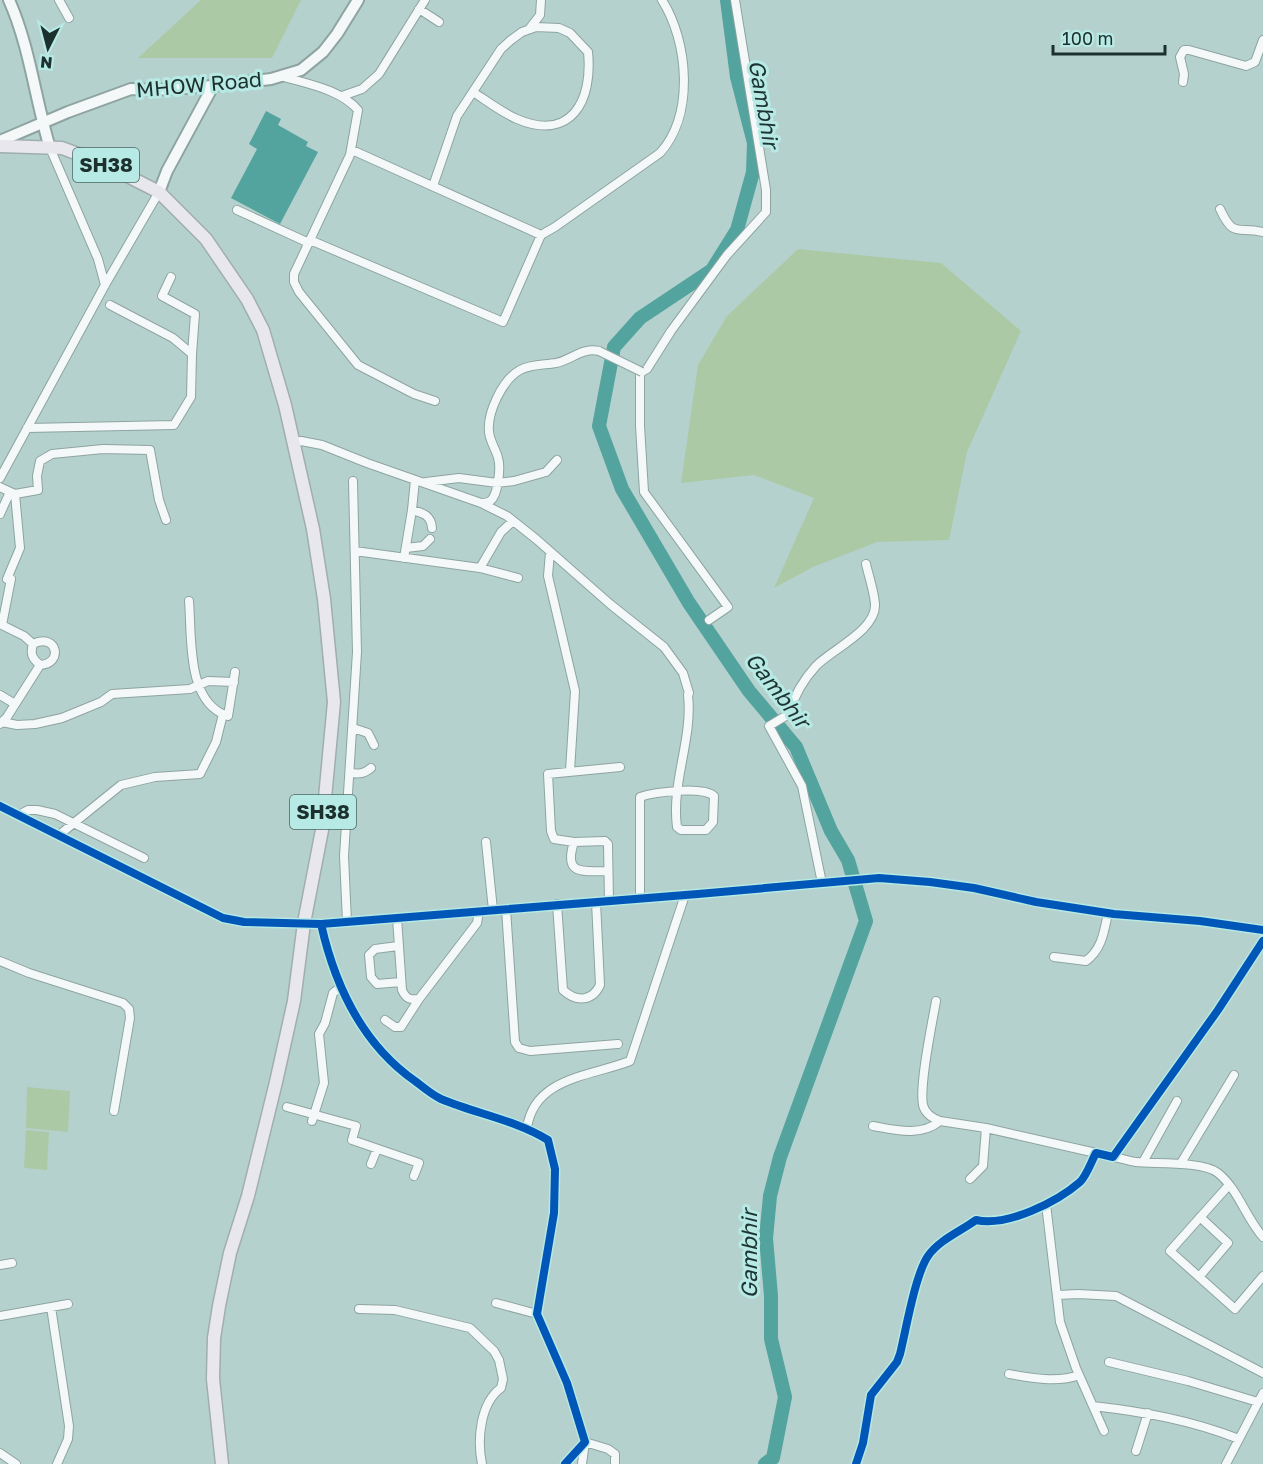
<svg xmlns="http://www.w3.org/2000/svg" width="1263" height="1464" viewBox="0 0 1263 1464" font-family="'Golos Text',sans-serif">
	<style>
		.green { fill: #acc9a6 }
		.water { fill: #53a39e }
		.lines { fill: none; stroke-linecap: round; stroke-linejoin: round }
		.river { stroke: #53a39e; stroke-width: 14 }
		.street-casing { stroke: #8ea4a1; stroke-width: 10 }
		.secondary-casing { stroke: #8ea4a1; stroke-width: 14 }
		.primary-casing { stroke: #a0aead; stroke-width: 15 }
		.street { stroke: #f4f8f8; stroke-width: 8 }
		.secondary { stroke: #f4f8f8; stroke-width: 10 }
		.primary { stroke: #e7e7ed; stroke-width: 12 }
		.street-bridge-casing { stroke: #8ea4a1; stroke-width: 10; stroke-linecap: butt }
		.street-bridge { stroke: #f4f8f8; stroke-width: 8 }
		.cycleway-casing { stroke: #b7e9e5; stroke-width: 11 }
		.cycleway { stroke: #0057b8; stroke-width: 8 }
		.labels { text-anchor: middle; stroke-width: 6; stroke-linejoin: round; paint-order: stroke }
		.shield { fill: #b7e9e5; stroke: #4a6865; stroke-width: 1.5 }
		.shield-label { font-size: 20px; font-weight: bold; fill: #1c302e }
		.street-label { font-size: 21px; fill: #1c302e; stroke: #b7e9e5 }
		.water-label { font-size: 22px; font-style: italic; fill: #1d3432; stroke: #b7e9e5 }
	</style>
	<rect width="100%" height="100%" fill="#b5d1ce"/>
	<path class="green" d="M201 0H301L272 58H138Z
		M798 249 941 263 1021 331 967 452 949 540 877 542 813 567 774 588 814 498 754 475 681 483 698 365 727 316Z
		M27 1087 70 1091 68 1132 26 1128Z
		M26 1130 49 1132 47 1170 24 1168Z"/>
	<path class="water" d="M266 111 281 119 278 125 308 142 306 146 318 152 280 224 231 198 257 149 249 144Z"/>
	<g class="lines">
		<path class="river" d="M727 0 737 77 754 143 753 172 737 230 712 270 640 318 614 347 599 426 622 489 689 603 749 691 796 747 831 831 848 860 866 921 780 1157 770 1196 766 1238 771 1296V1339L785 1397 773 1458 765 1464"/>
		<g class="street-casing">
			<path id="street" d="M59 0 69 18
				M419 9 439 22
				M530 28 540 15 541 0
				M281 76C307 84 340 89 358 110L350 155 294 274V282L299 292 358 365 414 394 435 401
				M1183 82 1184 74 1180 57 1184 50H1189L1246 66 1255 62 1263 40
				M342 96 362 89 379 74 425 0
				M50 148 98 259 105 285
				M352 150 541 235
				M433 186 457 116 501 49 511 40 522 32 536 27 559 28 570 33 588 52C593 101 571 142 517 119 501 112 487 101 473 92
				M1220 209C1234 239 1237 226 1263 232
				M237 210 309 243
				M310 240 503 322 541 235 555 227 660 153C695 114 688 41 662 0
				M171 277 162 296 195 314 192 354
				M27 428 174 425 191 397 192 354 173 338 110 305
				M293 442 301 441 322 445 367 463 481 503 507 516 536 539 610 604 664 647 683 673 689 693
				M0 478 105 285 159 192
				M426 482 459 478 497 483 514 481 546 472 557 460
				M0 487 15 494 38 490 37 476 40 461 52 454 103 449 150 450 159 500 166 520
				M481 503C485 503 490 503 493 498 498 490 501 467 498 458 496 449 490 442 489 432 487 413 502 380 520 370 531 364 544 365 556 363 571 360 583 347 599 351
				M412 510 415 480
				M0 514 10 492
				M406 548 423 546 430 539
				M355 551 480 568 518 578
				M550 552 548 576 575 691 570 771
				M404 558 412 510C423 513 431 515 432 528
				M480 568 501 532 513 521
				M7 579 20 548 15 494
				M189 601C192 637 186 703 228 716L235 672
				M709 620 728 607 644 492 640 426V373L647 369 671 331 727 255 766 212V190L735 0
				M0 624 24 636 33 644
				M2 625 11 579
				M0 695 15 704
				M2 722 17 725 35 724 62 718 101 702 112 694 190 689 208 681 234 682
				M0 724 7 717 40 665C64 664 57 632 33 644 30 654 32 658 40 665
				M353 728 368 733 374 745
				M350 773C359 774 364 774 371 768
				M0 806 223 918 244 922 321 924C335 986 362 1044 415 1081 423 1087 432 1095 441 1099 477 1114 515 1120 548 1140L555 1169 554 1213 537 1314 567 1383 585 1442 565 1464
				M19 815 28 810H37L55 814 144 858
				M59 835 121 785 155 777 200 774 216 742 223 714
				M486 842 493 910
				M574 842 554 839 551 831 548 774 620 767
				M608 871C583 871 563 876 574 842L605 841 608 844 609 901
				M822 883 802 786 769 726 789 714C794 696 803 680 816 666 831 650 877 630 875 604 874 591 869 577 866 564
				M640 898V797C655 792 702 786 714 796L713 822 706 830H681L677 827C671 782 693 739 688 695
				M557 904 563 990C576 1002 592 1002 600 985L596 902
				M506 909 515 1042 519 1048 530 1051 618 1044
				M397 918 402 990C406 999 410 1000 419 999L477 923 479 911
				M347 922 344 856 357 652 353 481
				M321 924 698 894 879 878 930 882 974 888 1036 902 1114 914 1200 921 1263 930
				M398 946 375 949 369 955 371 977 377 984 401 982
				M1054 957 1086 961C1102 949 1104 932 1108 913
				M0 961 29 973 123 1003 129 1009 130 1018 114 1111
				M936 1001C932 1024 919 1085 923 1105 925 1114 932 1118 940 1121
				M385 1020 395 1027H401L419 999
				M287 1107 356 1126 352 1140 419 1163 414 1176
				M312 1121 324 1083 319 1034 325 1023 333 993 341 987
				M873 1126C895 1130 921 1137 940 1121L986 1128 1096 1153
				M527 1128C534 1077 592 1076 630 1061L685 895
				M1113 1157C1121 1158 1128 1161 1136 1162 1155 1164 1203 1161 1218 1173 1238 1189 1246 1218 1263 1237
				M1143 1162 1177 1101
				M1181 1163 1234 1075
				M371 1164 377 1149
				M970 1179 983 1166 986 1128
				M1229 1185 1170 1251 1235 1309 1263 1276
				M1046 1204 1060 1322 1076 1368 1104 1431
				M0 1265 12 1263
				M1199 1277 1228 1243 1200 1217
				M1058 1295 1078 1294 1116 1296 1263 1373
				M496 1303 537 1314
				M51 1307 69 1426 68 1439 57 1464
				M359 1309 395 1310 470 1328 494 1351 499 1360 503 1379 501 1388C480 1403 477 1440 482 1464
				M0 1316 68 1304
				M1109 1362 1188 1381 1258 1402
				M1009 1374C1031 1378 1058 1383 1079 1375
				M1093 1406C1145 1412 1190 1420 1239 1439
				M1136 1451 1148 1413
				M0 1453 16 1464
				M582 1464 585 1442 608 1449 615 1454V1464
				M856 1464 863 1443 871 1395 897 1362 900 1354C906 1330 915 1275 928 1256 939 1240 961 1231 976 1220 1007 1227 1057 1202 1080 1182 1087 1175 1091 1162 1096 1153L1113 1157 1218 1010 1263 941
				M1226 1464 1263 1393"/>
		</g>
		<g class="secondary-casing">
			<path id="secondary" d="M9 0C30 47 35 99 50 148
				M0 141 68 112 131 89 154 90 213 86 271 79 301 70 323 52 337 34 358 0
				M159 192 167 171 213 86"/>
		</g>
		<g class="primary-casing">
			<path id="primary" d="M0 146 62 148 102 163 159 192 206 239 247 299 263 330 285 405 313 529 324 599 334 702 322 830 304 923 294 1001 276 1082 248 1196 230 1253 219 1306 214 1338 213 1379 222 1464"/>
		</g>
		<use href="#street" class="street"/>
		<use href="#secondary" class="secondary"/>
		<use href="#primary" class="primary"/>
		<g class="street-bridge-casing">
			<path id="street-bridge" d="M599 351 642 372"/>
		</g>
		<use href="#street-bridge" class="street-bridge"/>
		<g class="cycleway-casing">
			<path id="cycleway" d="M0 806 223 918 244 922 321 924C335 986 362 1044 415 1081 423 1087 432 1095 441 1099 477 1114 515 1120 548 1140L555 1169 554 1213 537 1314 567 1383 585 1442 565 1464
				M321 924 698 894 879 878 930 882 974 888 1036 902 1114 914 1200 921 1263 930
				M856 1464 863 1443 871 1395 897 1362 900 1354C906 1330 915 1275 928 1256 939 1240 961 1231 976 1220 1007 1227 1057 1202 1080 1182 1087 1175 1091 1162 1096 1153L1113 1157 1218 1010 1263 941"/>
		</g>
		<use href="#cycleway" class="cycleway"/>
	</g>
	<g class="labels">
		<g class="shield">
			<rect x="73" y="148" width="66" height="34" rx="4.5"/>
			<rect x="290" y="795" width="66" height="34" rx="4.5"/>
		</g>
		<g class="shield-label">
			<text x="106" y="172">SH38</text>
			<text x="323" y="819">SH38</text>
		</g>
		<g class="street-label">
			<text transform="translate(199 85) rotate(-5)" y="7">MHOW Road</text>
		</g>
		<g class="water-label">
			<text transform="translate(764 104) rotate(80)" y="8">Gambhir</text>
			<text transform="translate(778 690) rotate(52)" y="8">Gambhir</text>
			<text transform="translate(749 1254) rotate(-90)" y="8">Gambhir</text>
		</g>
	</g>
	<g transform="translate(48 48) rotate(186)" stroke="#b7e9e5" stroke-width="4.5" paint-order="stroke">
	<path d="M0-4.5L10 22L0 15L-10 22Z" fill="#1c302e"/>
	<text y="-9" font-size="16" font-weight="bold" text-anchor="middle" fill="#1c302e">N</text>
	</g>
	<path d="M1053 45v9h112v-9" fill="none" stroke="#1c302e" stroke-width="3"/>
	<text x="1062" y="45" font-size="18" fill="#1c302e" stroke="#b7e9e5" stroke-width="4.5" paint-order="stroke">100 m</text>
</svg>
